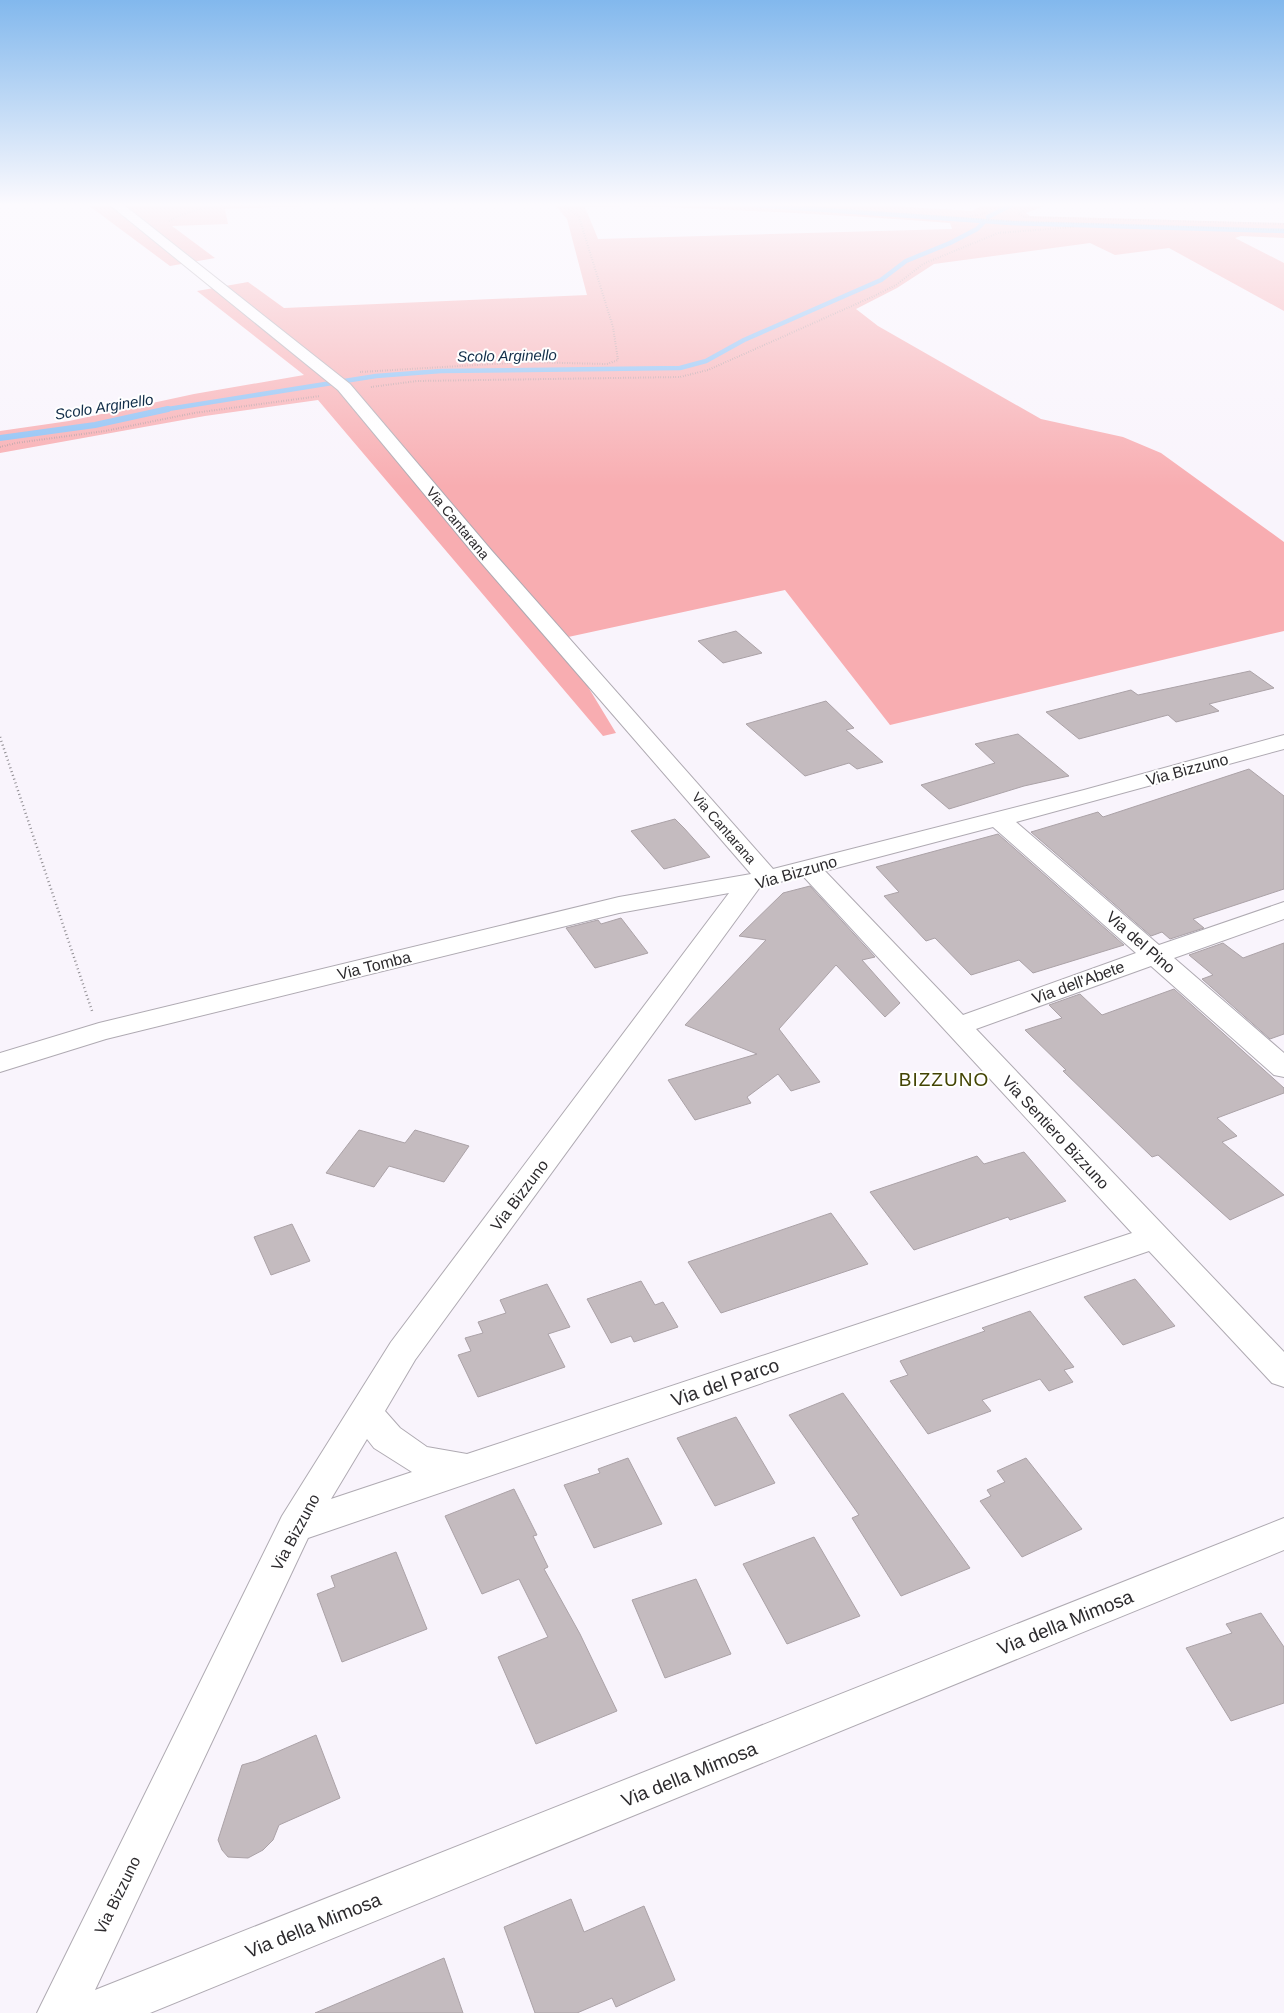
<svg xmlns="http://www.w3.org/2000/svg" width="1284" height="2013" viewBox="0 0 1284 2013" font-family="Arial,sans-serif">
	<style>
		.green { fill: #f8adb1; fill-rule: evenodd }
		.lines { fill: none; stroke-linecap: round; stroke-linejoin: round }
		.stream-far1 { stroke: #89bff4; stroke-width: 4.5 }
		.stream { stroke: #89bff4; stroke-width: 6 }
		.building { fill: #c4bbbf; stroke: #aba2a7 }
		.minor-casing { stroke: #afaab2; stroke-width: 2 }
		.path-far1 { stroke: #928f94; stroke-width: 2; stroke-dasharray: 0.5 2; stroke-linecap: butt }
		.path { stroke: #928f94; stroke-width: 2.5; stroke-dasharray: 1 3; stroke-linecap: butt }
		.minor { fill: #fff; fill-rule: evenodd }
		.labels { text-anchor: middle; stroke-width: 4; stroke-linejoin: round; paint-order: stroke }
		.far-street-label { font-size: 14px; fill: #2d2b2e; stroke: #fff }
		.far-water-label { font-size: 15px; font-style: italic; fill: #122e49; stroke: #fff }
		.street-label { font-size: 16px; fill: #2d2b2e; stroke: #fff }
		.quarter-label { font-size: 19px; letter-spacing: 1px; fill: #434403; stroke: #fff }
		.near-street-label { font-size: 19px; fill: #2d2b2e; stroke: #fff }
	</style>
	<rect width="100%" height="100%" fill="#f9f4fc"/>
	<path class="green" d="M88 205H329L225 209 228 224 172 226 215 258 170 266Z
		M551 205H878L972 211 983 205H1047L1026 213 1030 216 1284 223V238L1241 236 1235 238 1284 263V311L1169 248 1115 255 1090 243 934 264 897 288 856 309 878 326 1041 419 1123 437 1161 453 1284 542V631L890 725 785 590 559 639 616 733 603 736 318 400 205 416 0 453V431L69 421 194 394 304 375 197 291 248 282 284 308 587 295 567 219 556 206ZM626 206C734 209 842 215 950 223L952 229 598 239 585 207Z"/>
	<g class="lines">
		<path class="stream-far1" d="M756 205 1011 223 1284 231
			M988 217 1011 205
			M162 410 376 376 441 371 680 368 706 361 744 340 881 280 906 261 950 243 977 229 984 222"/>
		<path class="stream" d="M0 438 95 425 168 409"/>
	</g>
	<path class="building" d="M736 631 762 653 723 663 698 641Z
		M1250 671 1274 688 1209 704 1219 711 1176 722 1168 715 1079 739 1046 712 1131 690 1138 695Z
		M826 701 854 728 846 730 883 762 857 769 849 763 805 776 746 724Z
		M1018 734 1069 776 1024 786 949 809 921 785 995 763 975 744Z
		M1249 769 1284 796V889L1193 919 1204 928 1170 939 1162 932 1151 936 1031 832 1098 812 1103 817Z
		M675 819 684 828 710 857 664 869 631 831Z
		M998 834 1124 945 1033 973 1019 960 971 975 935 938 926 941 884 896 899 892 876 867Z
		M810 886 875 957 862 960 900 1003 885 1017 836 965 779 1029 820 1082 791 1091 778 1074 747 1097 751 1103 695 1120 668 1080 757 1054 685 1025 766 940 739 936 783 893Z
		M621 918 648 953 595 968 566 928 598 920 601 924Z
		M1223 943 1243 958 1284 943V1034L1270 1039 1202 979 1213 975 1189 955Z
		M1174 989 1284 1088V1093L1217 1118 1237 1136 1222 1142 1284 1195 1230 1220 1158 1155 1152 1157 1063 1071 1066 1070 1025 1030 1062 1018 1049 1005 1080 994 1102 1015Z
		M359 1130 405 1143 415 1130 469 1146 444 1182 389 1166 374 1187 326 1173Z
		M1024 1152 1066 1201 1010 1220 1008 1217 914 1250 870 1192 977 1156 984 1164Z
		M831 1213 868 1264 721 1313 688 1262Z
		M292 1224 310 1261 271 1275 254 1237Z
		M1135 1279 1175 1326 1123 1345 1084 1297Z
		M641 1281 655 1305 663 1302 678 1327 634 1342 631 1336 611 1343 587 1299Z
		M547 1284 570 1327 548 1334 565 1367 478 1397 458 1355 471 1351 465 1338 483 1333 478 1322 506 1313 500 1300Z
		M1030 1311 1074 1367 1064 1370 1073 1382 1049 1391 1040 1379 982 1400 991 1411 928 1434 890 1381 908 1375 900 1361 985 1331 982 1328Z
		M843 1393 903 1475 970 1568 901 1596 852 1518 859 1515 789 1415Z
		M736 1417 775 1483 715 1506 677 1438Z
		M628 1458 662 1524 594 1548 564 1485 600 1473 598 1469Z
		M1026 1458 1082 1529 1022 1557 980 1501 991 1496 987 1490 1005 1482 997 1471Z
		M514 1489 537 1535 533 1536 548 1567 544 1569 580 1634 617 1711 536 1744 498 1657 548 1637 519 1579 482 1594 445 1516Z
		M814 1537 860 1616 787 1644 743 1564Z
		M396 1552 427 1629 342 1662 317 1594 335 1587 331 1576Z
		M696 1579 731 1654 665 1678 632 1600Z
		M1261 1613 1284 1647V1703L1231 1721 1186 1648 1232 1633 1226 1624Z
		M316 1735 340 1798 279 1825 273 1840 263 1850 248 1858 228 1857 222 1850 218 1840 242 1765 256 1761Z
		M571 1899 584 1932 644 1906 675 1980 616 2007 612 1998 577 2013H535L504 1927Z
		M444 1958 463 2013H315Z"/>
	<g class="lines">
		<g class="minor-casing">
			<path id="minor" d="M110 205H124L350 384 492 551 773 869 1084 790 1284 735V749L1016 822 1159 945 1284 902V919L1174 958 1284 1053V1077L1274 1075 1151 966 976 1029 1284 1352V1387L1272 1383 1149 1251 308 1538 95 1990 1284 1518V1550L150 2013H37L282 1516 391 1342 729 893 619 913 106 1039 0 1072V1053L99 1023 619 897 751 874 478 559 338 390ZM993 827 1136 953 963 1015 825 871ZM803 876 1132 1233 467 1454 427 1447 400 1428 385 1411 415 1360 760 887ZM367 1439 374 1448 412 1472 331 1499Z"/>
		</g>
		<path class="path-far1" d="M774 205 1007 221 1284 230
			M1032 205 1018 214 1024 217 1284 224
			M970 216 981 215 1000 205
			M169 221C200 203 235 205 270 205
			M360 372 526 362 607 364 618 360 613 327 579 217 564 205
			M371 387 417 381 680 377 708 370 872 297 896 285 923 264 998 233 1074 227
			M0 447 16 443 105 431 194 413 320 396"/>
		<path class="path" d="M0 737 92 1011"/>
		<use href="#minor" class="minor"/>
	</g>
	<linearGradient id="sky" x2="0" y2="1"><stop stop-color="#82b8ed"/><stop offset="0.42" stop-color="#fcfafe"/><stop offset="1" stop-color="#fcfafe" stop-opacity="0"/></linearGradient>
	<rect width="1284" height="487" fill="url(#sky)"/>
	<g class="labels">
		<g class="far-street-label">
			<text transform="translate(458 523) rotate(50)" y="5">Via Cantarana</text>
			<text transform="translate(724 828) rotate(49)" y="5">Via Cantarana</text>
		</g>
		<g class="far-water-label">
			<text transform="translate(507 356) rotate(-1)" y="5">Scolo Arginello</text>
			<text transform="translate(104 407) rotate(-9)" y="5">Scolo Arginello</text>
		</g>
		<g class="street-label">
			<text transform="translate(1187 769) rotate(-15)" y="6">Via Bizzuno</text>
			<text transform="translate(796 872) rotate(-16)" y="6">Via Bizzuno</text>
			<text transform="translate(1141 942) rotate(41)" y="6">Via del Pino</text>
			<text transform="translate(374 965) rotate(-14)" y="6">Via Tomba</text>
			<text transform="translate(1078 982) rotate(-20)" y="6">Via dell'Abete</text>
			<text transform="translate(1056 1132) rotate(47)" y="6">Via Sentiero Bizzuno</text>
			<text transform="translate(519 1195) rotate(-53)" y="6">Via Bizzuno</text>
			<text transform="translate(295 1532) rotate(-62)" y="6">Via Bizzuno</text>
			<text transform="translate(117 1895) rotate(-64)" y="6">Via Bizzuno</text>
		</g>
		<g class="quarter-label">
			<text x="944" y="1086">BIZZUNO</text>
		</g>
		<g class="near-street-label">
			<text transform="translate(725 1382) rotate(-19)" y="7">Via del Parco</text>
			<text transform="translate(1065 1622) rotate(-22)" y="7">Via della Mimosa</text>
			<text transform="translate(689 1774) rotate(-22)" y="7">Via della Mimosa</text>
			<text transform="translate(313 1925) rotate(-22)" y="7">Via della Mimosa</text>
		</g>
	</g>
</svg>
